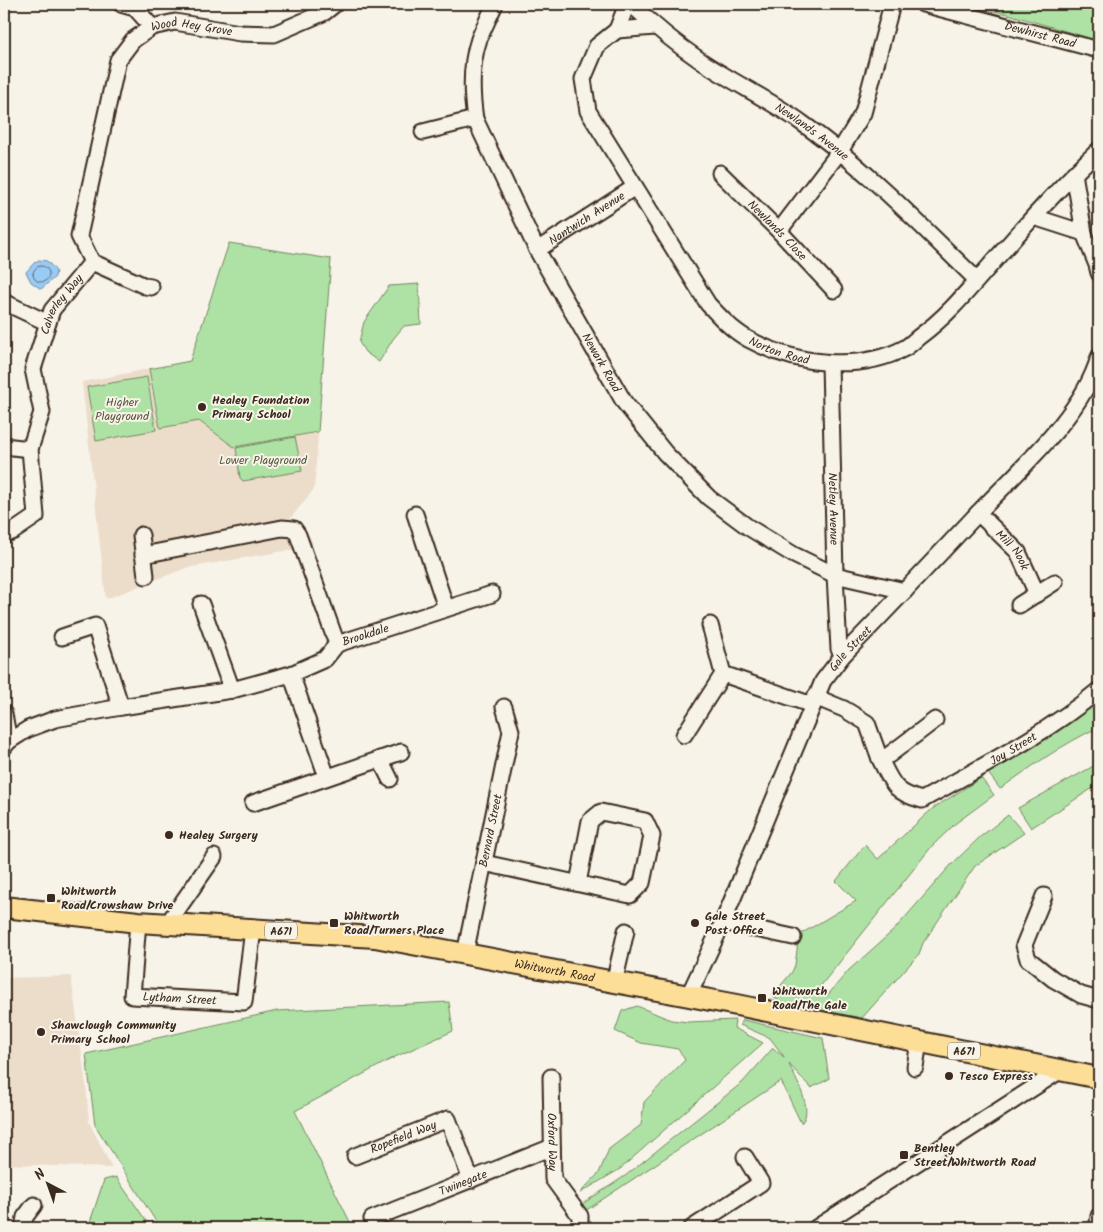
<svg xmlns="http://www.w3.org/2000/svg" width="1103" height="1232" viewBox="0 0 1103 1232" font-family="Kalam,sans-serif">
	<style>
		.built { fill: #ecdcca }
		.green { fill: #aee2a4; stroke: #748661 }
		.water { fill: #98cbf5; stroke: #738b9f }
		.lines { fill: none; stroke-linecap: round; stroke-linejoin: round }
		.shore { stroke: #606a74; stroke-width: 1 }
		.minor-casing { stroke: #3b2a1e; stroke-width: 19 }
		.major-casing { stroke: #3b2a1e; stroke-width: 24 }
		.minor { stroke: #f7f3e8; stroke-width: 15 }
		.major { stroke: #fdde96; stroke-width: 20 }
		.poi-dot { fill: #3b2a1e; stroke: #f7f3e8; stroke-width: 2 }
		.labels { text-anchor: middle; stroke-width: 4; stroke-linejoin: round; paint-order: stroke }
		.shield { fill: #f7f3e8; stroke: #73665b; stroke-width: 1 }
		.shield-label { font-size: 11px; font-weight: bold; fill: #3b2a1e }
		.street-label { font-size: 12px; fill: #3b2a1e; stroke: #f7f3e8 }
		.poi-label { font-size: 12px; font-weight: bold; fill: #3b2a1e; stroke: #f7f3e8; text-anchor: start }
		.park-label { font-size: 12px; fill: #585840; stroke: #f7f3e8 }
	</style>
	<rect width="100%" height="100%" fill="#f7f3e8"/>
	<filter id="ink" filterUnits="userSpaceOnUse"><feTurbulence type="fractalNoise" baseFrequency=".02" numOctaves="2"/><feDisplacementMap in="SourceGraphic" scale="10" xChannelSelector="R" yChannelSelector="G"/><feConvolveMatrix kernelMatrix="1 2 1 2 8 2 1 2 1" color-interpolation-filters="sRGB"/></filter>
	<g filter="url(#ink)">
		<path class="built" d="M229 243 331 259 314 489 289 520 304 526 313 544 296 549 186 568 106 599 82 382 190 361Z
			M71 976 86 1086 89 1122 112 1168 4 1164V978Z"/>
		<path class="green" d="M961 4H1099V41L1008 14Z
			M229 243 331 259 318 432 234 447 199 421 160 428 149 369 190 361Z
			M419 284 421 324 404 326 393 339 379 362 365 352 359 342 364 322 389 286Z
			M147 377 156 430 96 441 87 387Z
			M295 437 302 471 243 481 240 478 236 448Z
			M1099 699V727C1063 744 1032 766 1000 789L988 773 1075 719Z
			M1099 763V784L1031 828 1018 808Z
			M981 778 994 795 956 823 932 846 819 988 827 996 849 970 895 929 950 866 980 837 1008 815 1024 833 975 866 923 943 919 954 862 1018 782 1003 772 996 792 972 795 965 799 935 856 901 836 881 865 845 878 859 932 809Z
			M449 1002 453 1031 395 1057 295 1111 353 1228H160L95 1125 86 1054 277 1011Z
			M637 1006 671 1020 688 1022 735 1020 734 1028 763 1043 620 1169 580 1193 599 1173 609 1149 641 1125 644 1102 685 1060 678 1049 641 1043 615 1031 622 1011Z
			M743 1020 823 1038 829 1079 811 1088 789 1064C795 1079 815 1110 801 1123L781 1081 585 1211 582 1204 625 1176 743 1082 773 1048 785 1058 770 1038 740 1025Z
			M116 1177 151 1228H88L104 1180Z"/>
		<path class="water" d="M39 260 47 261 56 271 55 277 41 289 31 282 26 272 35 262Z"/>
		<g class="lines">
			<path class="shore" d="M33 274a8 8 0 1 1 16 0a8 8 0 1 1-16 0Z"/>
			<g class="minor-casing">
				<g id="minor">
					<path d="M121 4 135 8 152 27"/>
					<path id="s1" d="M495 4C490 15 484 27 479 39 470 65 471 92 475 119L537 250 624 402 665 453 709 498 748 527 794 555 835 575 905 591"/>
					<path id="s2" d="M631 4C653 25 676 44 701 61 734 83 770 100 802 123 866 168 921 226 977 280"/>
					<path id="s3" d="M923 4 1099 50"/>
					<path id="s4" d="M617 30 597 46 583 79 588 111 708 304C720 317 732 330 748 339 794 364 857 373 905 348 910 345 915 340 920 336 946 317 966 293 987 269 1023 228 1059 187 1099 150"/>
					<path d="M617 30 655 27"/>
					<path d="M617 30 627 4"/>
					<path d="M423 132 475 119"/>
					<path id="s5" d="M720 173 779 231 834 290"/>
					<path d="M1074 173 1084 233 1097 265 1099 273"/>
					<path d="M1034 217 1084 233"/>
					<path d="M779 231 840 151 863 113 892 4"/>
					<path id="s6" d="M537 250 635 187"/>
					<path id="s7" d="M151 287 145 286 92 262 79 236 118 60 133 40 152 27 175 22 240 33 274 34 325 12 335 4"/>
					<path d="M4 302 48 323"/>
					<path id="s8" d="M830 363 835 575 839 649 843 655"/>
					<path d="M4 446 30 449"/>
					<path id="s9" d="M978 513 1018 552 1037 594"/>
					<path d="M415 514 446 608"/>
					<path id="s10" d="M4 535 14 531 36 516 30 449 42 412 33 369 52 310 92 262"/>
					<path d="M141 535 146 576"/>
					<path d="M143 555 282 528 294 529 298 535 337 644"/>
					<path d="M201 604 232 690"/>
					<path d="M1019 605 1055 582"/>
					<path d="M710 625 723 674 812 705"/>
					<path d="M62 637 95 626 121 707"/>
					<path d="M291 674 327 777"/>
					<path d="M815 697 844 709 867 723 880 759"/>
					<path d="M4 714 9 741 4 747"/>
					<path id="s11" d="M935 720 889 755 880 759C892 783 894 793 922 800 983 766 1046 734 1099 690"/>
					<path d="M684 735 723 674"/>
					<path id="s12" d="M9 741 28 729 55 719 121 707 232 690 291 674 325 659 337 644 492 594"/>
					<path d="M380 759 390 779"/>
					<path d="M253 803 401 752"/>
					<path d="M484 863 630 895 642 883 652 836 645 821 601 812 590 821 578 883"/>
					<path d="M1044 896 1024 945 1028 959 1053 979 1081 995 1099 1000"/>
					<path id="s13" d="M138 922 132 996 244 1002 253 929"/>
					<path d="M723 922 793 937"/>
					<path d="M168 923 214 857"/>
					<path id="s14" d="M465 954 511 731 504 707"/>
					<path d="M614 983 626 931"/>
					<path id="s15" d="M688 997 723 922 823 681 843 655C889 608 934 560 979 512 1020 469 1083 414 1099 357"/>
					<path d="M915 1067 919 1042"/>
					<path id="s16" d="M551 1077 553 1179 580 1216V1228"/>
					<path id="s17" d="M355 1156 448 1119 471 1180"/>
					<path id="s18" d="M372 1219 552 1147"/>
					<path d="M23 1228 25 1217 34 1205"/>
					<path d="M692 1228 761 1183 745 1157"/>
					<path d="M816 1228 1061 1070"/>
					<path d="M1097 1228 1099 1216"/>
				</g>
			</g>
			<g class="major-casing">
				<g id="major">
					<path id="s19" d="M4 907 138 922 375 937 737 1005 1099 1078"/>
				</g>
			</g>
			<use href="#minor" class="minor"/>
			<use href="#major" class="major"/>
		</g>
	</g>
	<g class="poi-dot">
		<circle cx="202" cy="407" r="5"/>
		<circle cx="169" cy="835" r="5"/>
		<rect x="46" y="893" width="10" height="10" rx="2.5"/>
		<rect x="329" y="918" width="10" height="10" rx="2.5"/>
		<circle cx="695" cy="923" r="5"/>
		<rect x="757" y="993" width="10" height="10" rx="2.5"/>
		<circle cx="41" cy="1032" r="5"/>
		<circle cx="949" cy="1076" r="5"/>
		<rect x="899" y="1150" width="10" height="10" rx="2.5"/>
	</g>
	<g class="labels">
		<g class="shield">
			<rect x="265" y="922.5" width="32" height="17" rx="4"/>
			<rect x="948" y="1042.5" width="32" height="17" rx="4"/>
		</g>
		<g class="shield-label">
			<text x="281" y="935">A671</text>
			<text x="964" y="1055">A671</text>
		</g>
		<g class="street-label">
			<text dy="4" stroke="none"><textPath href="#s7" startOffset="362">Wood Hey Grove</textPath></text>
			<text dy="4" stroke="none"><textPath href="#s3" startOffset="121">Dewhirst Road</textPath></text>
			<text dy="4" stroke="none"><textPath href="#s2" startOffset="222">Newlands Avenue</textPath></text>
			<text dy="4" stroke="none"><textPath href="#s6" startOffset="59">Nantwich Avenue</textPath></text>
			<text dy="4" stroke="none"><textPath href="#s5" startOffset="81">Newlands Close</textPath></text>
			<text dy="4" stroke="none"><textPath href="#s10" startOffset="259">Calverley Way</textPath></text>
			<text dy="4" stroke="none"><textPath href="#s4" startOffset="408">Norton Road</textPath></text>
			<text dy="4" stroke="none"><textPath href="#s1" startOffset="394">Newark Road</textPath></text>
			<text dy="4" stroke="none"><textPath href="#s8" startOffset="146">Netley Avenue</textPath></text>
			<text dy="4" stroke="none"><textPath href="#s9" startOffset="51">Mill Nook</textPath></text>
			<text dy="4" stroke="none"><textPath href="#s12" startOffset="378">Brookdale</textPath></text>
			<text dy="4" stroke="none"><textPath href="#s15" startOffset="386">Gale Street</textPath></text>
			<text dy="4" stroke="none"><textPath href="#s11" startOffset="234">Joy Street</textPath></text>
			<text dy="4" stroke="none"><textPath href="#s14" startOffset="126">Bernard Street</textPath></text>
			<text dy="4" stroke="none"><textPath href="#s19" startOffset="555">Whitworth Road</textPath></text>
			<text dy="4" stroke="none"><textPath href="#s13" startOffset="122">Lytham Street</textPath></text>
			<text dy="4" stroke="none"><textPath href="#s17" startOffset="52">Ropefield Way</textPath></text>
			<text dy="4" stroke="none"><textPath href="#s16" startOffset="65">Oxford Way</textPath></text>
			<text dy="4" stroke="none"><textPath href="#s18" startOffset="98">Twinegate</textPath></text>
		</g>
		<g class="poi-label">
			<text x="212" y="404">Healey Foundation<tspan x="212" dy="14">Primary School</tspan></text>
			<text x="179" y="839">Healey Surgery</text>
			<text x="61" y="895">Whitworth<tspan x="61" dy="14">Road/Crowshaw Drive</tspan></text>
			<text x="344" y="920">Whitworth<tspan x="344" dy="14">Road/Turners Place</tspan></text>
			<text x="705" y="920">Gale Street<tspan x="705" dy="14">Post Office</tspan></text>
			<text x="772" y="995">Whitworth<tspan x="772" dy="14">Road/The Gale</tspan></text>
			<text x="51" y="1029">Shawclough Community<tspan x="51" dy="14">Primary School</tspan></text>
			<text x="959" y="1080">Tesco Express</text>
			<text x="914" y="1152">Bentley<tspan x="914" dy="14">Street/Whitworth Road</tspan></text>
		</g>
		<g class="park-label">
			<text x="122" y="406">Higher<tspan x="122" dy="14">Playground</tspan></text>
			<text x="263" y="464">Lower Playground</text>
		</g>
	</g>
	<rect width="1103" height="1232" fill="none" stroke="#f7f3e8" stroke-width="20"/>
	<rect x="10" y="10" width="1083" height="1212" fill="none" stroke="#3b2a1e" stroke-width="2" filter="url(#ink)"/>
	<g transform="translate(48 1184) rotate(319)" stroke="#f7f3e8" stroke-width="4" paint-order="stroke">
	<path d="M0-4L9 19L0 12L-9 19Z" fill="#3b2a1e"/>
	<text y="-8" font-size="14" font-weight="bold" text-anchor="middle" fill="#3b2a1e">N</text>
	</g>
</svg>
